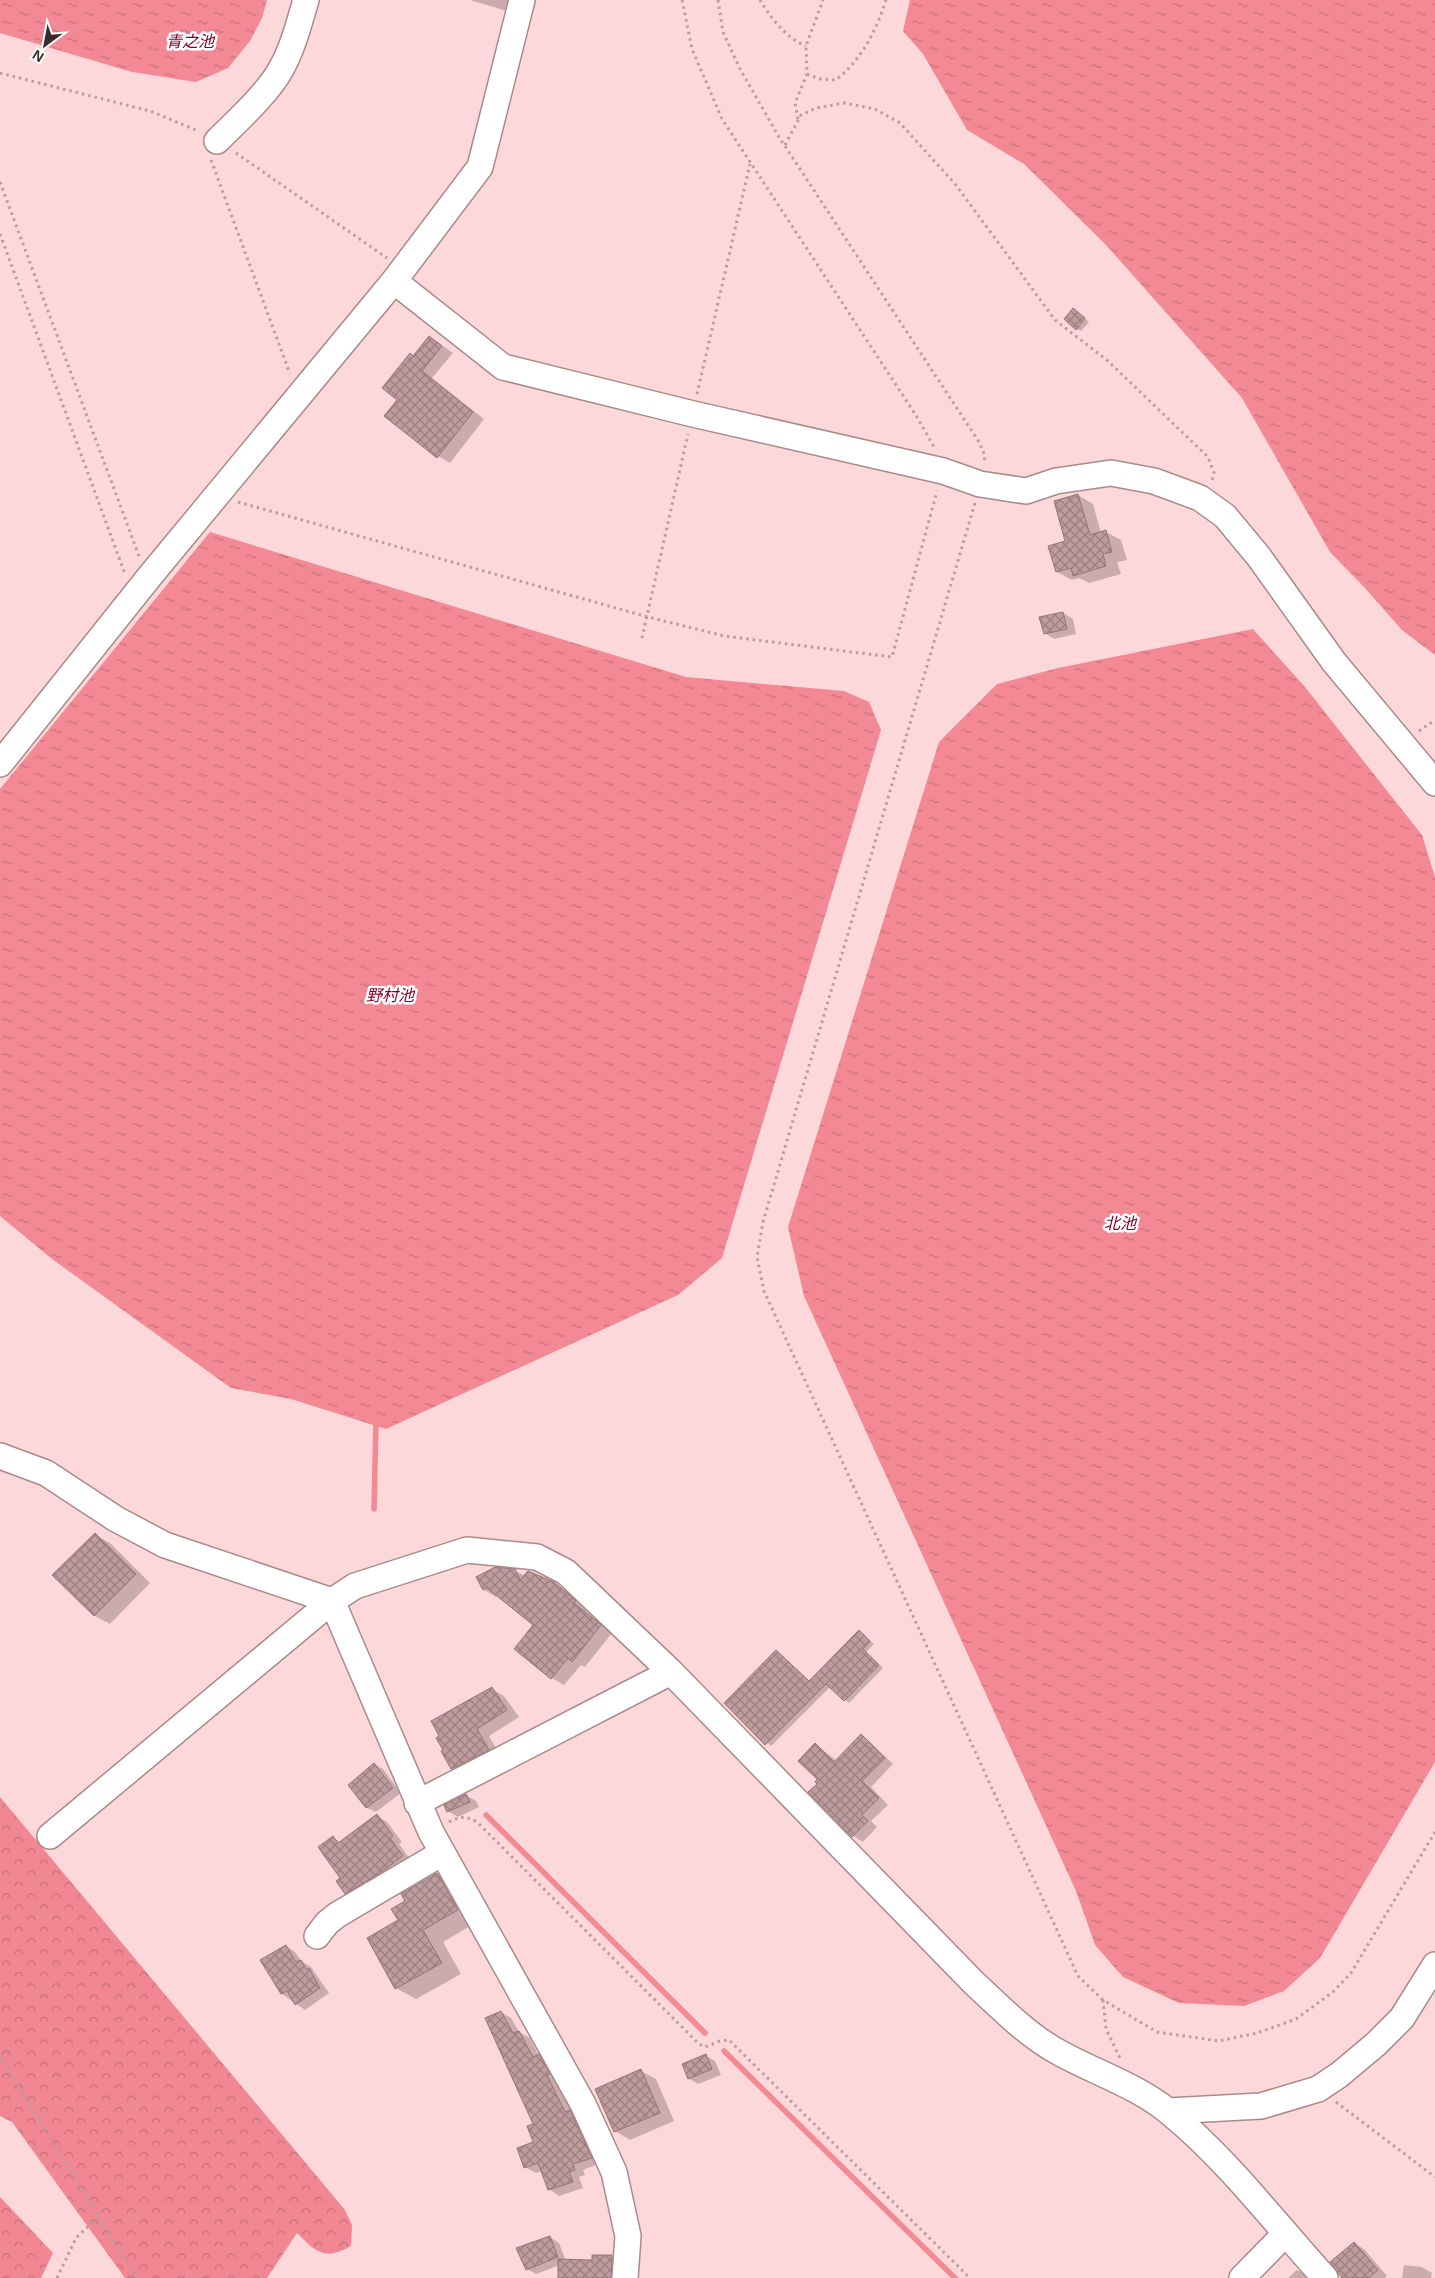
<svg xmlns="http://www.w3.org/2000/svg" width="1435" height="2278" viewBox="0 0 1435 2278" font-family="Arial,'Noto Sans JP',sans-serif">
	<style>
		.forest { fill: url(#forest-crowns) }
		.water { fill: url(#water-ripples) }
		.shadow { fill: #0003 }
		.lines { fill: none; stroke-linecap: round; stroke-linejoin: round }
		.stream { stroke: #f38994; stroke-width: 5.5 }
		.building { fill: url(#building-cross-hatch); stroke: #957577 }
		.minor-casing { stroke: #ab898b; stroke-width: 28 }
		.path { stroke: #b99c9e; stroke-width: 3; stroke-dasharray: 2.5 4; stroke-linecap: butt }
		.minor { stroke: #fff; stroke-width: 25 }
		.labels { text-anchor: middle; stroke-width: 5; stroke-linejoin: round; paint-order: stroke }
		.water-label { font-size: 16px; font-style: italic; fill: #86002b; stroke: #fff }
	</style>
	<defs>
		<pattern id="forest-crowns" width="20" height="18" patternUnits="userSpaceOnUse" patternTransform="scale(1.25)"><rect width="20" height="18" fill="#f18792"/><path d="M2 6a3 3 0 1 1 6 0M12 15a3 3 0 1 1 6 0" fill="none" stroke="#c46f77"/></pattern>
		<pattern id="water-ripples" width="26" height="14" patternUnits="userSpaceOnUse" patternTransform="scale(1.25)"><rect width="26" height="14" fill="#f38994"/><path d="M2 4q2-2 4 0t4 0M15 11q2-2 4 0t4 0" fill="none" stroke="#c67079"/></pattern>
		<pattern id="building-cross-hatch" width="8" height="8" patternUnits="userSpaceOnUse" patternTransform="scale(1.25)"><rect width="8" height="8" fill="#be9c9e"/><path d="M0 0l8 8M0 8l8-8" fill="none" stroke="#9b7f81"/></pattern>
	</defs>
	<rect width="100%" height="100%" fill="#fdd8da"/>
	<path class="forest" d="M0 1797 345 2210 352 2225 351 2246C324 2261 316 2252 297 2233L267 2278H125L12 2122 0 2116Z
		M0 2197 53 2253 41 2278H0Z"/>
	<path class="water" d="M0 0H267L262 18 250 41 228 68 196 82 132 72 0 33Z
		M910 0H1435V655L1402 630 1364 587 1330 552 1242 398 1106 245 1024 164 967 130 923 54 903 31Z
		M210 532 686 677 844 691 869 702 881 730 722 1258 678 1295 386 1429 291 1399 231 1388 52 1259 0 1216V789Z
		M1253 629 1305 687 1422 835 1435 877V1762L1320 1958 1284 1991 1244 2006 1179 2003 1123 1977 1095 1945 1076 1891 804 1296 788 1227 939 742 997 684 1058 668Z"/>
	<path class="shadow" d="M470 0H524L520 15Z
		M1078 312 1089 322 1081 331 1077 329Z
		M430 337 453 353 432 378 484 419 450 463 438 456 399 399 414 357Z
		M1078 495 1093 504 1101 533 1106 532 1121 540 1127 560 1117 562 1121 574 1089 583 1079 578 1072 580 1057 572 1067 542Z
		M1063 613 1073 619 1076 634 1054 639 1045 633Z
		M95 1535 110 1543 150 1583 110 1624 95 1616 54 1575Z
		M514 1570 525 1576 528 1572H532L566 1591 587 1609 586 1611 612 1633 585 1667 581 1665 564 1685 552 1678 516 1649 535 1625 498 1595 496 1597 484 1590Z
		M859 1632 874 1644 866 1652 883 1668 849 1703 830 1687 771 1746 726 1703 776 1652 810 1682Z
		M492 1689 504 1696 519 1717 489 1736 501 1757 465 1776 452 1768Z
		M861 1736 870 1742 893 1764 871 1787 888 1805 871 1821 877 1827 863 1842 853 1836 810 1792 819 1783V1779L815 1744 837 1761Z
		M374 1764 383 1769 401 1793 376 1812 367 1808 350 1785Z
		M466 1795 476 1801 479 1807 458 1817 448 1811Z
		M377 1816 387 1822 402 1842 399 1844 412 1862 355 1898 346 1893 333 1838 342 1843Z
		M437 1874 457 1886 477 1922 443 1942 461 1974 416 1999 396 1988 407 1901Z
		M286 1946 295 1952 301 1961 311 1967 329 1993 305 2010 282 1994 262 1961Z
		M501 2012 511 2018 519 2032 530 2038 539 2056 549 2062 573 2113 581 2118 601 2163 583 2170 585 2175 579 2177 583 2188 559 2196 549 2189 542 2171 536 2173 525 2167 535 2143 534 2125Z
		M706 2056 715 2061 721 2075 698 2084 688 2078Z
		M641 2071 656 2079 674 2121 630 2140 615 2131Z
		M550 2237 559 2243 566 2261 594 2262 612 2257 622 2262 621 2278H560V2265L536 2274 527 2269 517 2249Z
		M1355 2244 1364 2249 1387 2276 1385 2278H1344Z
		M1404 2265 1422 2267 1432 2273 1431 2278H1402Z
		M1297 2270 1312 2278H1288Z"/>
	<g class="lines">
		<path class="stream" d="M374 1509 376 1419
			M486 1815 705 2033
			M724 2051 955 2278"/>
	</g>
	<path class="building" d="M1073 308 1085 318 1076 330 1064 319Z
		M429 336 442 346 422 371 473 412 437 458 384 416 397 400 382 388 410 353 413 356Z
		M1078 494 1090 535 1106 530 1112 552 1103 554 1106 566 1073 576 1071 568 1056 572 1048 546 1065 541 1054 501Z
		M1063 612 1067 629 1044 634 1039 617Z
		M95 1533 136 1574 94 1616 52 1575Z
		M495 1567 515 1569 520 1580 528 1571 554 1582 576 1601 574 1603 601 1625 572 1662 568 1658 551 1679 514 1649 533 1625 487 1588 483 1590 476 1577Z
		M859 1630 870 1641 863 1649 879 1665 844 1701 826 1684 765 1745 724 1703 776 1650 809 1681Z
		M492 1687 507 1710 477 1729 489 1750 451 1769 441 1751 443 1750 436 1738 439 1736 431 1721Z
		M861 1734 885 1758 862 1781 879 1798 862 1815 868 1821 852 1837 808 1792 817 1784 815 1782 817 1779 798 1761 815 1743 834 1762Z
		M374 1763 393 1788 366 1808 348 1785Z
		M466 1794 470 1802 447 1812 444 1805Z
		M377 1814 393 1836 390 1838 403 1856 380 1873 345 1894 336 1881 340 1878 318 1847 333 1836 338 1843Z
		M437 1873 458 1910 423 1930 442 1963 395 1989 367 1938 398 1920 391 1909 405 1901 401 1894Z
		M286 1945 296 1962 301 1960 307 1970 309 1968 320 1988 295 2005 287 1991 281 1994 260 1960Z
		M501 2011 513 2033 519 2031 533 2057 539 2054 550 2074 547 2075 565 2112 570 2110 592 2158 573 2164 575 2170 569 2172 573 2182 548 2190 538 2163 524 2168 517 2148 533 2142 527 2126 533 2124 485 2018Z
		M706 2054 712 2069 688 2079 682 2064Z
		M641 2069 660 2113 614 2132 595 2089Z
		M550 2236 558 2257 526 2270 516 2248Z
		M1354 2242 1378 2270 1369 2278H1342L1330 2262Z
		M592 2255H612L611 2278H558V2259L592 2260Z"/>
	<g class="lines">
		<g class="minor-casing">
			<path id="minor" d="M217 141C237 121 268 93 281 69 293 48 299 23 306 0
				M394 281 503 367 693 414 943 471 980 484 1026 491 1056 481 1111 473 1154 481 1200 498 1225 516 1259 557 1334 662 1435 783
				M0 764 150 576 394 281 480 167 522 0
				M0 1456 46 1473 116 1519 165 1545 332 1601
				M332 1601 431 1832 583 2104 614 2172 628 2236 625 2278
				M417 1803 671 1672
				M50 1836 332 1601 355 1586 467 1550 537 1557 566 1572 671 1672 974 1983C999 2006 1024 2032 1053 2049 1090 2071 1135 2084 1169 2112 1228 2160 1274 2222 1325 2278
				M317 1936 327 1923 337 1915 442 1853
				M1168 2111 1261 2106 1318 2089 1339 2075 1376 2044 1402 2018 1435 1965
				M1242 2278 1285 2234"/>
		</g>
		<path class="path" d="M682 0 692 49 722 119 917 417 934 447
			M718 0 723 32 740 69 779 137 979 442 985 456 984 463
			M760 0C770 17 787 39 806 46
			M0 73 150 111 198 131
			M807 74 820 79 836 80C862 59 876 31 886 0
			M798 119 795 103 807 74 806 46 823 0
			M785 145 801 115 816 108 844 103 875 109 900 123 956 185 1055 320 1108 361 1208 457 1214 473 1212 480
			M236 153 387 258
			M211 160 290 374
			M0 182 139 556
			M0 234 125 574
			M697 394 750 164
			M238 502 648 617 724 636 892 657 937 491
			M975 503 763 1222 757 1257 764 1291 1078 1976 1103 2000 1157 2032 1219 2041 1257 2033 1296 2019 1333 1992 1351 1973 1435 1832
			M642 638 688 434
			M1419 731 1435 720
			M449 1822C460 1816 466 1816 477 1822L699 2044 705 2047 720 2041 729 2040 970 2278
			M1103 2000 1106 2029 1120 2058
			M0 2056 136 2278
			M1336 2102 1435 2177
			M57 2278 76 2238 99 2216"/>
		<use href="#minor" class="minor"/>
	</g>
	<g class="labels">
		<g class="water-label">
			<text x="190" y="47">青之池</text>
			<text x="390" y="1001">野村池</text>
			<text x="1120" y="1229">北池</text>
		</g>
	</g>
	<g transform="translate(45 45) rotate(212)" stroke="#ffffff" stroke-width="4" paint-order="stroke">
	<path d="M0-4L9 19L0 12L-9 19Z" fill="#382b2c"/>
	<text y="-8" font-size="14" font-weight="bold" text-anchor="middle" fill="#382b2c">N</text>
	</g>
</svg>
